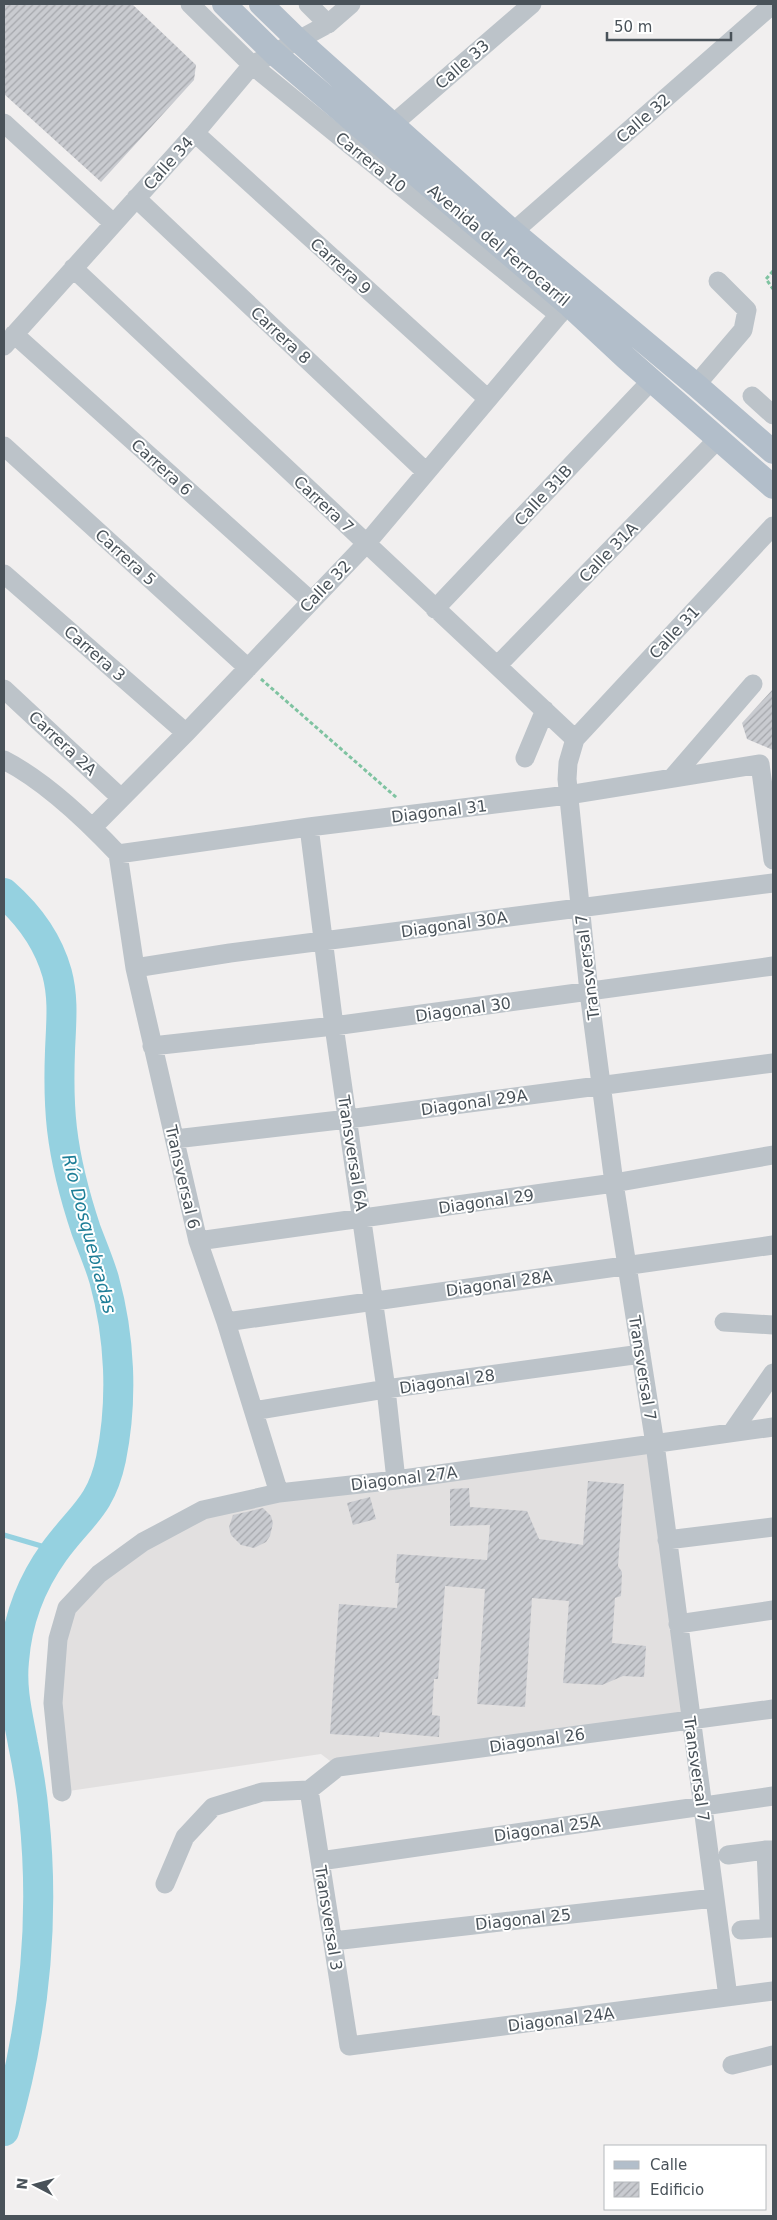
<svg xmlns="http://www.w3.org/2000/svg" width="777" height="2220" viewBox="0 0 777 2220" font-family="'DejaVu Sans',sans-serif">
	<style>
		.education { fill: #e2e0e0 }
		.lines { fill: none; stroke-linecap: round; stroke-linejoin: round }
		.stream { stroke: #95d1e0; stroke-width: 5 }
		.river { stroke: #95d1e0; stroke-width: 30 }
		.building { fill: url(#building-hatch) }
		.path { stroke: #7fc3a1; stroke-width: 3; stroke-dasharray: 4 2.5; stroke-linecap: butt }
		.minor { stroke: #bcc3c9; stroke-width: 19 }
		.major { stroke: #b2beca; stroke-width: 24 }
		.labels { text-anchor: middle; stroke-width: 4; stroke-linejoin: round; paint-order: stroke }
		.street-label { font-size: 16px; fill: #495259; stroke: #fff }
		.water-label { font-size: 18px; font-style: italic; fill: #1e7e97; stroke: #fff }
	</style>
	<defs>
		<pattern id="building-hatch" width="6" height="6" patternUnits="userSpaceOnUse" patternTransform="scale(1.25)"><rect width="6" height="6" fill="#c9cbd0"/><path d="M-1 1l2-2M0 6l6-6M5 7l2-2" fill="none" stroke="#a5a7ac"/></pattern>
	</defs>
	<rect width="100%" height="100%" fill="#f1efef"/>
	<path class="education" d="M655 1444 690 1719 338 1767 321 1754 62 1792 53 1703 67 1608 203 1510Z"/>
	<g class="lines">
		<path class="stream" d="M4 1535 55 1550"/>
		<path class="river" d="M4 893C28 914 48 941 57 973 64 999 61 1024 60 1051 59 1077 59 1103 62 1129 66 1163 75 1197 86 1230 92 1246 99 1262 104 1279 120 1337 123 1400 111 1459 101 1507 80 1516 54 1552 31 1584 17 1621 14 1661 11 1690 18 1716 23 1744 28 1768 32 1791 34 1815 45 1921 34 2028 4 2131"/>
	</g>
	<path class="building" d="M4 4H132L196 65 194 80 101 182 4 94Z
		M773 689V750L747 739 742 723Z
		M588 1481 624 1484 618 1566 622 1572 621 1596 615 1598 612 1643 646 1646 644 1677 623 1676 602 1685 563 1683 569 1601 532 1598 525 1707 477 1704 485 1589 445 1586 438 1679H434L432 1715 440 1716 439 1737 380 1732 379 1737 330 1734 339 1604 397 1608 399 1583H395L397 1554 487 1560 490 1525 450 1526V1489L469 1488 470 1507 527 1511 539 1539 583 1545Z
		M370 1497 376 1519 353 1525 347 1503Z
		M263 1508 271 1516 273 1523 270 1536 266 1542 254 1548 241 1545 231 1535 229 1527 233 1515Z"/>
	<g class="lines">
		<path class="path" d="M773 271 766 279 773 289
			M261 679 397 798"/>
		<path class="minor" d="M190 4 252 65 559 315
			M308 4 328 24
			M4 123 113 223
			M393 124 532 4
			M195 133 488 399
			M136 198 426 472
			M513 232 773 4
			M73 268 575 739
			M14 334 311 601
			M4 346 195 133 252 65 328 24 351 4
			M696 385 743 330 747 310 718 281
			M752 396 773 415
			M4 446 248 668
			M4 574 186 733
			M435 609 651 381
			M498 665 718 439
			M4 689 121 798
			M525 758 545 710
			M4 760C45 781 86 820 118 854
			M672 778 753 684
			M93 827 186 733 366 544 568 304
			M309 827 334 1026 386 1389 396 1480
			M118 854 309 827 568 795 760 764 773 860
			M118 854 135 968 198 1241 226 1322 279 1493
			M135 968 230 953 773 883
			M152 1046 334 1026 773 966
			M175 1139 348 1119 773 1063
			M198 1241 614 1183 773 1155
			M226 1322 773 1245
			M724 1322 773 1325
			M254 1411 386 1389 641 1354
			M733 1431 773 1373
			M667 1540 773 1527
			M678 1624 773 1610
			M309 1790 349 2046 773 1991
			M309 1790 338 1767 773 1709
			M62 1792 53 1703 58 1639 67 1608 99 1574 143 1542 203 1510 279 1493 396 1480 773 1427
			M773 1850H766L769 1919 771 1928 773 1927
			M728 1855 766 1850
			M320 1861 773 1796
			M165 1884 185 1837 213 1807 262 1792 309 1790
			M741 1930 771 1928
			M333 1941 714 1898
			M728 1997 655 1444 614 1183 589 992 567 779 568 763 575 739 773 526
			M732 2065 773 2055"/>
		<path class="major" d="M224 4 274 53 568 304 626 358 773 487
			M261 4 299 41 513 232 696 385 773 452"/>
	</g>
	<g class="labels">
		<g class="street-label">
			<text transform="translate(462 64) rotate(-41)" y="6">Calle 33</text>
			<text transform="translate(643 118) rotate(-41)" y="6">Calle 32</text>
			<text transform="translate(371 162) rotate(39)" y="6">Carrera 10</text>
			<text transform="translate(168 163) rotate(-48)" y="6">Calle 34</text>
			<text transform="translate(499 245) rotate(40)" y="6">Avenida del Ferrocarril</text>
			<text transform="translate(341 266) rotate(42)" y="6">Carrera 9</text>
			<text transform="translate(281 335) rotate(43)" y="6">Carrera 8</text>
			<text transform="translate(162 467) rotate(42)" y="6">Carrera 6</text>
			<text transform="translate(543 495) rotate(-47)" y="6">Calle 31B</text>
			<text transform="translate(324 504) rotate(43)" y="6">Carrera 7</text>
			<text transform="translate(608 552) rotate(-46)" y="6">Calle 31A</text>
			<text transform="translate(126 557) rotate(42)" y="6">Carrera 5</text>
			<text transform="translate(325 586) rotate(-46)" y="6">Calle 32</text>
			<text transform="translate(674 632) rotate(-47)" y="6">Calle 31</text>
			<text transform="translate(95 653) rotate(41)" y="6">Carrera 3</text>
			<text transform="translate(63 743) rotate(43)" y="6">Carrera 2A</text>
			<text transform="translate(439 811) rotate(-7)" y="6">Diagonal 31</text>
			<text transform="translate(454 924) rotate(-8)" y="6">Diagonal 30A</text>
			<text transform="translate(587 967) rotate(-97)" y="6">Transversal 7</text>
			<text transform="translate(463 1009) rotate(-8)" y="6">Diagonal 30</text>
			<text transform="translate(474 1102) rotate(-8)" y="6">Diagonal 29A</text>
			<text transform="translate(353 1153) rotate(81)" y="6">Transversal 6A</text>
			<text transform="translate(183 1177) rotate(77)" y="6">Transversal 6</text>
			<text transform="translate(486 1201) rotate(-8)" y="6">Diagonal 29</text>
			<text transform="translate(499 1283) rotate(-8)" y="6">Diagonal 28A</text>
			<text transform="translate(643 1368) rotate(81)" y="6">Transversal 7</text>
			<text transform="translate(447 1381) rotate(-8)" y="6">Diagonal 28</text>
			<text transform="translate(404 1478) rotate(-7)" y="6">Diagonal 27A</text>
			<text transform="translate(537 1740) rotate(-8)" y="6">Diagonal 26</text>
			<text transform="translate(697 1769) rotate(82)" y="6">Transversal 7</text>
			<text transform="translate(547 1828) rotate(-8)" y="6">Diagonal 25A</text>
			<text transform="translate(329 1918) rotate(81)" y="6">Transversal 3</text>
			<text transform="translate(523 1919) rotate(-6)" y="6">Diagonal 25</text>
			<text transform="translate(561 2019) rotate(-7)" y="6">Diagonal 24A</text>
		</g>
		<g class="water-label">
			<text transform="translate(89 1234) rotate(75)" y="6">Río Dosquebradas</text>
		</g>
	</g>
	<rect width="777" height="2220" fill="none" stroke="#495259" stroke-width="10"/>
	<rect x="604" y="2145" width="162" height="65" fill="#ffffff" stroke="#b6babd"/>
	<rect x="614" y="2161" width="25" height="8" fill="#b2beca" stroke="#b6babd"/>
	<text x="650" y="2170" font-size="15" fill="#495259">Calle</text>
	<rect x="614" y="2182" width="25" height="15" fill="url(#building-hatch)" stroke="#b6babd"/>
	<text x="650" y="2195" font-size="15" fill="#495259">Edificio</text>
	<g transform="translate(35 2185) rotate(276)" stroke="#ffffff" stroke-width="4" paint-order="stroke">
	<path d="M0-4L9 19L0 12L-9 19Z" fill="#495259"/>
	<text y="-8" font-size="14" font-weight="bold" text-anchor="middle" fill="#495259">N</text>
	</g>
	<path d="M607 32v8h124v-8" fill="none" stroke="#495259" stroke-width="2.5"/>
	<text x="614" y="32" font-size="15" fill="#495259" stroke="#ffffff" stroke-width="4" paint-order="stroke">50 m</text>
</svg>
